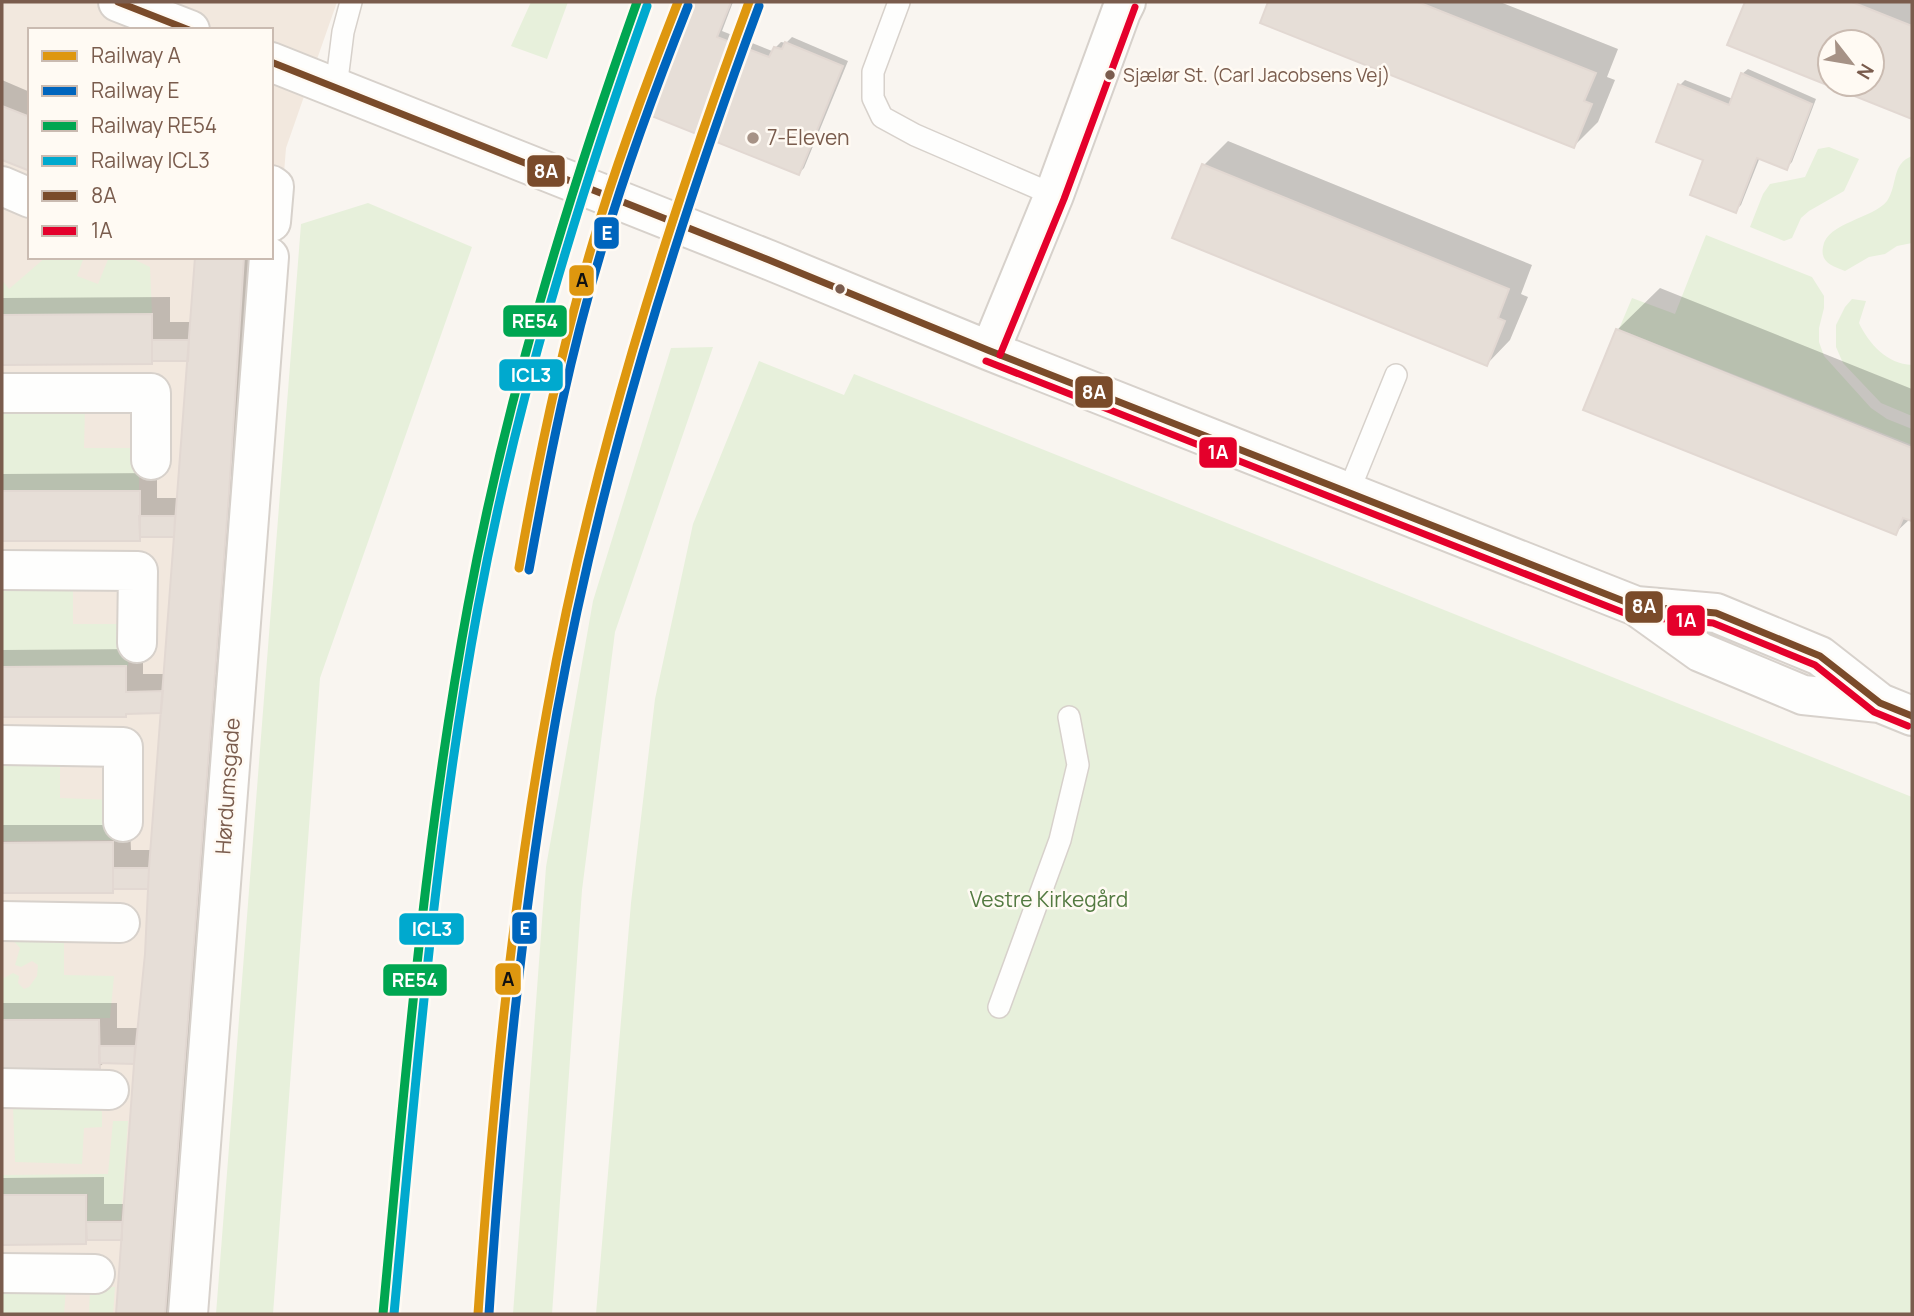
<svg xmlns="http://www.w3.org/2000/svg" width="1914" height="1316" viewBox="0 0 1914 1316" font-family="Manrope,sans-serif">
	<style>
		.residential { fill: #f2e8de; fill-rule: evenodd }
		.green { fill: #e7f0db }
		.shadow { fill: #0003; fill-rule: evenodd }
		.building { fill: #e6ded7; stroke: #e2d8d2; stroke-width: 2; fill-rule: evenodd }
		.lines { fill: none; stroke-linecap: round; stroke-linejoin: round }
		.service-casing { stroke: #d7d1cb; stroke-width: 24 }
		.minor-casing { stroke: #d7d1cb; stroke-width: 42 }
		.tertiary-casing { stroke: #d7d1cb; stroke-width: 42 }
		.service { stroke: #fefefd; stroke-width: 21 }
		.minor { stroke: #fefefd; stroke-width: 38 }
		.tertiary { stroke: #fefefd; stroke-width: 38 }
		.bus-1-casing { stroke: #fffaf3; stroke-width: 12 }
		.bus-2-casing { stroke: #fffaf3; stroke-width: 12 }
		.bus-1 { stroke: #7a4b2a; stroke-width: 7 }
		.bus-2 { stroke: #e4002b; stroke-width: 7 }
		.rail-1-casing { stroke: #fffaf3; stroke-width: 14 }
		.rail-2-casing { stroke: #fffaf3; stroke-width: 14 }
		.rail-3-casing { stroke: #fffaf3; stroke-width: 14 }
		.rail-4-casing { stroke: #fffaf3; stroke-width: 14 }
		.rail-1 { stroke: #de970f; stroke-width: 9 }
		.rail-2 { stroke: #0065bd; stroke-width: 9 }
		.rail-3 { stroke: #00a651; stroke-width: 9 }
		.rail-4 { stroke: #00a9ce; stroke-width: 9 }
		.bus-dot { fill: #7a5c4d; stroke: #fffaf3; stroke-width: 2.5 }
		.poi-dot { fill: #a69286; stroke: #fffaf3; stroke-width: 2.5 }
		.labels { text-anchor: middle; stroke-width: 5; stroke-linejoin: round; paint-order: stroke }
		.bus-label { font-size: 19px; fill: #7a5c4d; stroke: #fffaf3; text-anchor: start }
		.poi-label { font-size: 21px; fill: #7a5c4d; stroke: #fffaf3; text-anchor: start }
		.street-label { font-size: 21px; fill: #7a5c4d; stroke: #fffaf3 }
		.park-label { font-size: 21px; fill: #537a41; stroke: #fffaf3 }
		.line-badge { stroke: #fffaf3; stroke-width: 2.5 }
		.badge-label { font-size: 19px; text-anchor: middle; font-weight: bold; fill: #fff }
		.pale-badge-label { font-size: 19px; text-anchor: middle; font-weight: bold; fill: #111 }
	</style>
	<rect width="100%" height="100%" fill="#f9f5f0"/>
	<path class="residential" d="M2 2H337L286 148 193 1314H2ZM30 30H271V257H30Z"/>
	<path class="green" d="M531 2H568L547 59 511 46Z
		M1829 147 1859 159 1844 191 1809 211 1801 218 1792 238 1784 241 1750 227 1763 194 1770 184 1805 177 1818 149Z
		M1912 156V243L1897 246 1885 254 1869 257 1845 271C1833 266 1820 263 1823 247 1827 222 1873 219 1887 201 1898 185 1891 164 1912 156Z
		M368 203 472 247 320 678 273 1314H216L301 224Z
		M1706 235 1812 277 1824 296V308L1819 328V342L1824 356 1871 408 1887 419 1912 429V445L1619 329 1632 298 1675 314Z
		M46 257H84L77 276 98 284 109 257H129L150 267 152 314H2V280L9 289Z
		M1852 299 1866 301 1859 323C1869 344 1887 364 1912 365V416L1881 403 1843 363 1836 347V325L1845 307Z
		M713 347 615 632 582 890 552 1314H513L546 867 593 601 671 348Z
		M759 361 844 395 854 374 1912 797V1314H596L631 903 655 699 693 524Z
		M2 407H85L84 448H139V490L2 491Z
		M73 583V624H125L129 654 128 666H2V584Z
		M2 760H60V798L112 800V840L2 841Z
		M9 936H64V975L114 976 110 1018 2 1019V979L13 973 19 976 18 983 24 989 29 987 37 976 38 965 32 961 21 967 15 965 20 948Z
		M13 1107 99 1108 102 1112V1127L84 1128 82 1164 15 1162Z
		M113 1121H128L121 1220 87 1221 88 1194H2V1175L108 1174Z
		M2 1287 66 1288 64 1314H2Z
		M90 1287H115L113 1314H89Z"/>
	<path class="shadow" d="M691 2H733L722 31 772 51 781 42 786 43 792 37 848 61 804 168 799 173 646 112Z
		M1270 2H1500L1618 49 1607 77 1615 80 1598 122 1574 146 1262 22Z
		M1746 2H1912V117L1729 44ZM1830 42H1872V84H1830Z
		M1748 69 1816 99 1792 162 1786 168 1760 157 1741 205 1735 211 1705 159 1680 85 1685 80 1733 99 1742 74Z
		M2 80 30 92V169L2 158Z
		M1228 141 1532 265 1521 294 1528 297 1510 340 1487 364 1204 165Z
		M197 257H261L182 1314H118L124 1238 89 1239 86 1242 2 1243V1178L104 1177V1204H125L136 1062H105L99 1067 2 1068V1003H117V1028H139L147 954 150 887H116L112 891 2 892V825H130L131 850H152L163 712H128L125 715 2 716V650L143 649V674H166L175 535 142 536 139 539H2V474L157 473V498H179L190 359H155L151 362 2 363V298L170 297V322H192Z
		M1660 288 1912 389V520L1910 519 1895 533 1617 330Z"/>
	<path class="building" d="M689 2H731L717 37 769 57 774 47 782 49 785 42 843 66 799 175 644 113Z
		M1268 2H1418L1596 73 1584 101 1592 104 1574 148 1260 23Z
		M1745 2H1852L1912 26V119L1727 45ZM1830 42H1872V84H1830Z
		M1741 73 1812 104 1787 170 1757 158 1736 213 1690 195 1703 160 1656 142 1678 84 1729 105Z
		M2 106 30 117V171L2 160Z
		M1202 164 1509 289 1498 318 1505 321 1487 366 1172 238Z
		M195 257H244L229 494 165 1314H116L134 1064 145 954 149 868Z
		M152 314V364L2 365V315Z
		M1616 329 1912 448V521L1903 518 1896 535 1583 410Z
		M152 340H189L188 361H152Z
		M2 491H140V541H2Z
		M139 516H175L174 537H140Z
		M126 666V692L163 691 161 713 126 714V717H2V667Z
		M113 842V893H2V843Z
		M113 868H149L148 889H113Z
		M2 1020H99L100 1069H2Z
		M99 1046H135L134 1064 99 1063Z
		M2 1195H86V1244L2 1245Z
		M86 1222H122V1240H87Z"/>
	<g class="lines">
		<g class="service-casing">
			<path id="service" d="M899 2 873 72V98L882 117 915 135 1054 195
				M336 88 343 32 351 2
				M1348 493 1396 375
				M999 1007 1060 840 1078 765 1069 717"/>
		</g>
		<g class="minor-casing">
			<path id="minor" d="M271 185 274 187 271 222
				M2 186 30 198
				M2 393H151V460
				M2 570 138 571 137 643
				M2 745 123 747V822
				M2 921 120 923
				M2 1088 109 1090
				M2 1273 95 1274
				M188 1314 269 257"/>
		</g>
		<g class="tertiary-casing">
			<path id="tertiary" d="M118 2 190 30
				M271 62 769 260 990 351 1636 606 1700 652 1803 695 1880 703
				M990 351 1054 195 1121 12 1126 2
				M1636 606 1716 613 1820 656 1880 703 1912 716"/>
		</g>
		<use href="#service" class="service"/>
		<use href="#minor" class="minor"/>
		<use href="#tertiary" class="tertiary"/>
		<g class="bus-1-casing">
			<path id="bus-1" d="M118 2 189 30
				M271 62 769 260 990 351 1636 606 1716 613 1820 656 1880 703 1912 716"/>
		</g>
		<g class="bus-2-casing">
			<path id="bus-2" d="M1000 355 1064 199 1135 7
				M986 361 1632 616 1713 623 1815 665 1874 712 1908 726"/>
		</g>
		<use href="#bus-1" class="bus-1"/>
		<use href="#bus-2" class="bus-2"/>
		<g class="rail-1-casing">
			<path id="rail-1" d="M519 568C538 458 561 349 593 242 617 161 647 81 678 2
				M478 1314C492 1111 511 910 547 710 590 468 664 232 749 2"/>
		</g>
		<g class="rail-2-casing">
			<path id="rail-2" d="M529 570C549 459 571 349 604 242 628 162 657 84 688 6
				M489 1314C502 1112 522 911 557 712 601 470 674 235 759 6"/>
		</g>
		<g class="rail-3-casing">
			<path id="rail-3" d="M383 1314C405 1077 425 839 468 605 506 399 567 199 637 2"/>
		</g>
		<g class="rail-4-casing">
			<path id="rail-4" d="M394 1314C416 1078 435 841 478 607 516 402 577 202 647 6"/>
		</g>
		<use href="#rail-1" class="rail-1"/>
		<use href="#rail-2" class="rail-2"/>
		<use href="#rail-3" class="rail-3"/>
		<use href="#rail-4" class="rail-4"/>
	</g>
	<g class="bus-dot">
		<circle cx="1110" cy="75" r="6"/>
		<circle cx="840" cy="289" r="6"/>
	</g>
	<circle class="poi-dot" cx="753" cy="138" r="7"/>
	<g class="labels">
		<g class="bus-label">
			<text x="1123" y="82">Sjælør St. (Carl Jacobsens Vej)</text>
		</g>
		<g class="poi-label">
			<text x="767" y="145">7-Eleven</text>
		</g>
		<g class="street-label">
			<text transform="translate(228 786) rotate(-86)" y="7">Hørdumsgade</text>
		</g>
		<g class="park-label">
			<text x="1049" y="907">Vestre Kirkegård</text>
		</g>
	</g>
	<g class="line-badge">
		<rect x="526" y="154" width="40" height="34" rx="7" fill="#7a4b2a"/>
		<rect x="593" y="216" width="27" height="34" rx="7" fill="#0065bd"/>
		<rect x="568" y="264" width="27" height="33" rx="7" fill="#de970f"/>
		<rect x="502" y="304" width="66" height="34" rx="7" fill="#00a651"/>
		<rect x="498" y="358" width="66" height="34" rx="7" fill="#00a9ce"/>
		<rect x="1074" y="375" width="40" height="34" rx="7" fill="#7a4b2a"/>
		<rect x="1198" y="436" width="40" height="33" rx="7" fill="#e4002b"/>
		<rect x="1624" y="590" width="40" height="34" rx="7" fill="#7a4b2a"/>
		<rect x="1666" y="604" width="40" height="33" rx="7" fill="#e4002b"/>
		<rect x="511" y="911" width="27" height="34" rx="7" fill="#0065bd"/>
		<rect x="398" y="912" width="67" height="34" rx="7" fill="#00a9ce"/>
		<rect x="494" y="962" width="28" height="34" rx="7" fill="#de970f"/>
		<rect x="382" y="963" width="66" height="34" rx="7" fill="#00a651"/>
	</g>
	<g class="badge-label">
		<text x="546" y="178">8A</text>
		<text x="607" y="240">E</text>
		<text x="535" y="328">RE54</text>
		<text x="531" y="382">ICL3</text>
		<text x="1094" y="399">8A</text>
		<text x="1218" y="459">1A</text>
		<text x="1644" y="613">8A</text>
		<text x="1686" y="627">1A</text>
		<text x="525" y="935">E</text>
		<text x="432" y="936">ICL3</text>
		<text x="415" y="987">RE54</text>
	</g>
	<g class="pale-badge-label">
		<text x="582" y="287">A</text>
		<text x="508" y="986">A</text>
	</g>
	<rect width="1914" height="1316" fill="none" stroke="#7a5c4d" stroke-width="7"/>
	<rect x="28" y="28" width="245" height="231" fill="#fffaf3" stroke="#cabbb1" stroke-width="2"/>
	<rect x="42" y="51" width="35" height="10" fill="#de970f" stroke="#cabbb1" stroke-width="2"/>
	<text x="91" y="63" font-size="21" fill="#7a5c4d">Railway A</text>
	<rect x="42" y="86" width="35" height="10" fill="#0065bd" stroke="#cabbb1" stroke-width="2"/>
	<text x="91" y="98" font-size="21" fill="#7a5c4d">Railway E</text>
	<rect x="42" y="121" width="35" height="10" fill="#00a651" stroke="#cabbb1" stroke-width="2"/>
	<text x="91" y="133" font-size="21" fill="#7a5c4d">Railway RE54</text>
	<rect x="42" y="156" width="35" height="10" fill="#00a9ce" stroke="#cabbb1" stroke-width="2"/>
	<text x="91" y="168" font-size="21" fill="#7a5c4d">Railway ICL3</text>
	<rect x="42" y="191" width="35" height="10" fill="#7a4b2a" stroke="#cabbb1" stroke-width="2"/>
	<text x="91" y="203" font-size="21" fill="#7a5c4d">8A</text>
	<rect x="42" y="226" width="35" height="10" fill="#e4002b" stroke="#cabbb1" stroke-width="2"/>
	<text x="91" y="238" font-size="21" fill="#7a5c4d">1A</text>
	<g transform="translate(1851 63) rotate(121)"><circle r="33" fill="#fffaf3" stroke="#cabbb1" stroke-width="2"/>
	<path d="M0-5L12 26L0 18L-12 26Z" fill="#a69286"/>
	<text y="-10" font-size="19" font-weight="bold" text-anchor="middle" fill="#7a5c4d">N</text>
	</g>
</svg>
